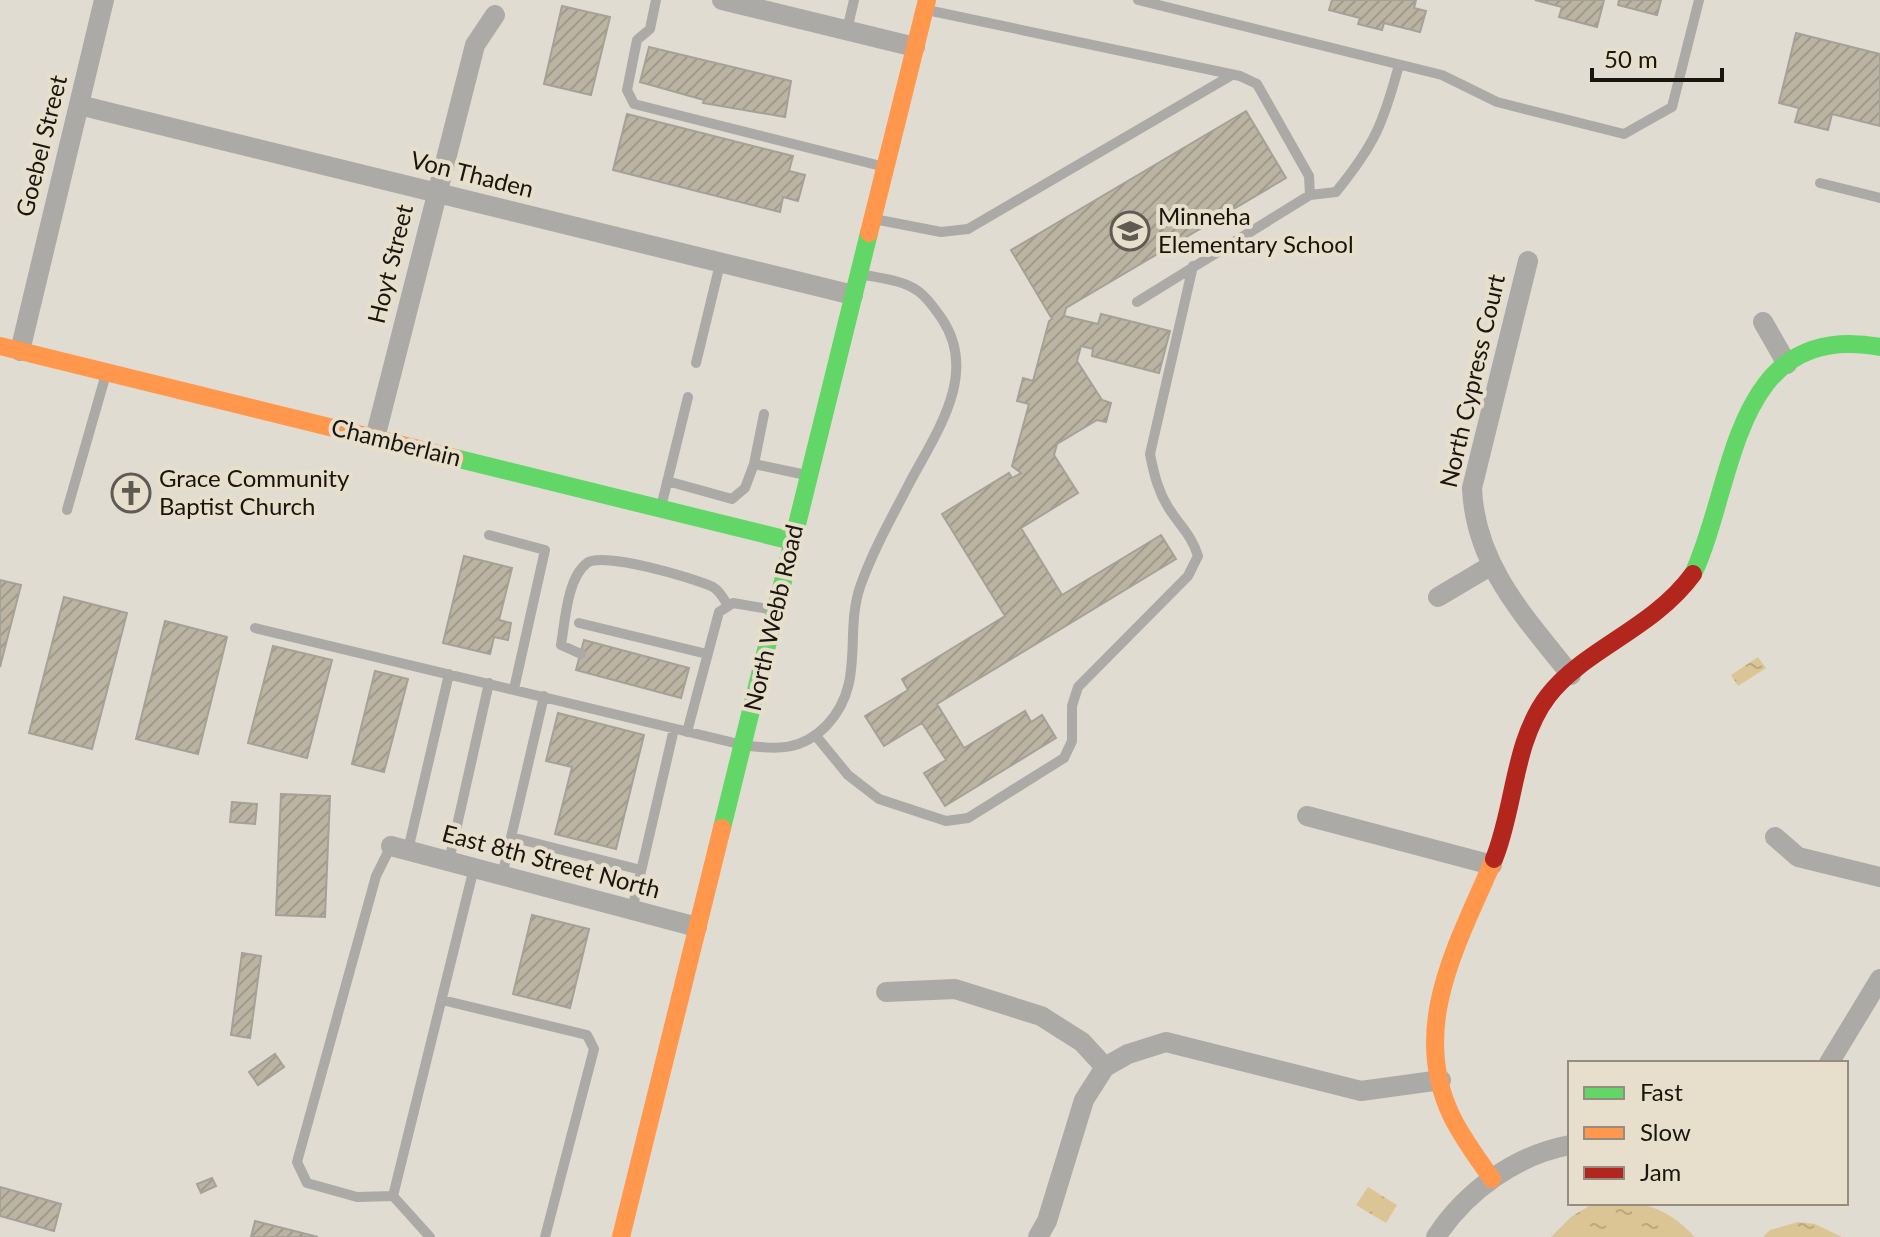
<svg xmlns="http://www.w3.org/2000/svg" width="1880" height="1237" viewBox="0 0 1880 1237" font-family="Lato,sans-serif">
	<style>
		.water { fill: url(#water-ripples) }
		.building { fill: url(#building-hatch); stroke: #a4a198; stroke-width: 2 }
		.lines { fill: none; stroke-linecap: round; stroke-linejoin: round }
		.lane { stroke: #abaaa6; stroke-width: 10 }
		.street { stroke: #abaaa6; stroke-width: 20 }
		.fast { stroke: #63d668; stroke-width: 18 }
		.slow { stroke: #ff974d; stroke-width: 18 }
		.jam { stroke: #b3261e; stroke-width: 18 }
		.labels { text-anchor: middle; stroke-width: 8; stroke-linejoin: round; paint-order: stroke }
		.street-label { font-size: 24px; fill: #19160f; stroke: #e7decb }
		.poi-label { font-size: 24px; fill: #19160f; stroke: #e7decb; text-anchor: start }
	</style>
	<defs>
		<pattern id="water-ripples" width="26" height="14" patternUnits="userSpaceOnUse" patternTransform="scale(2)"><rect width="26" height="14" fill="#dbc594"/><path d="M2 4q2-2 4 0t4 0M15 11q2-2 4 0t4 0" fill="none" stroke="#bba87e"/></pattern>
		<pattern id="building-hatch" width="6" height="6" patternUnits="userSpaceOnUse" patternTransform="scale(2)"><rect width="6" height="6" fill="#bcb4a3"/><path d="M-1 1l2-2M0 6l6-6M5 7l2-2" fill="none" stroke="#a19a8b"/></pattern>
	</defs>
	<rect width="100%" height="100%" fill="#e1dcd1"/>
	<path class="water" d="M1758 657 1766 668 1738 686 1731 675Z
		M1368 1187 1397 1205 1386 1223 1356 1205Z
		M1594 1203C1641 1203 1660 1201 1695 1237H1551L1571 1217Z
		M1798 1222 1815 1224 1842 1237H1763L1770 1230Z"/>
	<path class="building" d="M1332 0H1416L1414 8 1426 11 1420 32 1384 23 1382 30 1358 24 1360 18 1329 10Z
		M1535 0H1604L1597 27 1559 17 1562 7Z
		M1619 0H1661L1657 15 1618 5Z
		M562 6 610 17 591 95 544 84Z
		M1796 33 1880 54V126L1832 114 1828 130 1795 122 1799 108 1779 103Z
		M649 47 791 81 785 117 703 103 704 100 640 82Z
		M1246 111 1286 178 1066 308 1064 316 1098 324 1101 314 1170 331 1159 373 1092 356 1093 349 1081 346 1077 361 1102 400 1111 403 1106 422 1097 420 1057 444 1054 455 1078 493 1021 528 1062 595 1161 535 1176 559 937 704 964 748 1025 711 1031 722 1042 715 1056 738 945 806 924 773 946 760 922 723 884 746 865 716 908 690 902 679 1005 616 942 514 1009 473 1012 478 1021 473 1012 466 1029 404 1017 401 1023 378 1033 381 1049 321 1052 319 1011 250Z
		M627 114 793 156 789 171 805 175 798 201 783 197 780 212 613 170Z
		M464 556 512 568 499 620 511 623 508 640 494 637 490 654 443 643Z
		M0 580 21 585 0 667Z
		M64 597 127 613 92 749 29 733Z
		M165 621 227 637 198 754 136 739Z
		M584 640 689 668 681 698 576 670Z
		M273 646 332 660 307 758 248 743Z
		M375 671 408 679 384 772 352 764Z
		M558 713 644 735 616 849 555 834 572 767 546 761Z
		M281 794 330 796 325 917 276 915Z
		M232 802 257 804 255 824 230 822Z
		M532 915 589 929 570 1008 513 994Z
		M242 953 261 956 250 1038 231 1035Z
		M275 1054 284 1067 258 1085 249 1072Z
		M212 1178 216 1186 201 1193 197 1184Z
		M0 1187 61 1204 54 1231 0 1216Z
		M255 1221 318 1237H251Z"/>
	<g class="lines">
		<path class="lane" d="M656 0 650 29 637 40 627 90 634 104 885 167
			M1138 0 1442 75 1497 102 1624 134 1672 107 1699 0
			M927 10 1240 76 1257 84 1309 176 1310 195 1137 302
			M847 30 854 0
			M1820 183 1880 198
			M1310 195 1336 192C1375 144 1383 124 1399 65
			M874 219 941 232 968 229 1232 75
			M696 363 720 264
			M754 464 764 414
			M667 481 732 499 745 488 754 464 806 475
			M661 507 688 397
			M67 510 106 374
			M489 535 545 550 514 689
			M579 623 707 654
			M255 628 743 745C777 750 802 751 827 725 866 683 844 635 860 587 873 550 892 517 910 482 936 433 979 374 942 319 935 309 928 298 918 291 903 280 879 278 860 274
			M581 654 561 645C565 622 567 578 587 563 602 551 694 578 713 587 720 591 724 599 728 606
			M687 732 719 612 733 603 774 610
			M816 736 848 775 879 799 946 821 968 818 1064 758 1072 741V706L1078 687 1188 576 1198 556C1192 537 1183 529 1172 513 1159 495 1154 475 1150 454L1193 266
			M511 837 641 870
			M391 846 376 876 297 1162 307 1183 357 1197 393 1196 474 868
			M408 850 449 674
			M449 861 489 683
			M502 876 544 696
			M632 910 674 729
			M442 1000 587 1035 594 1049 545 1237
			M393 1196 430 1237"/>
		<path class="street" d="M722 0 915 47
			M79 105 853 295
			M1528 261 1472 488C1475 565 1525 617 1571 675
			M1763 322 1787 364
			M20 351 104 0
			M375 438 475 45 495 15
			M1438 597 1492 565
			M1307 816 1492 865
			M1775 837 1798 857 1880 877
			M391 846 697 927
			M886 992 955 989 1041 1016 1082 1042 1105 1067
			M1829 1063 1880 979
			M1038 1237 1047 1221 1084 1100 1105 1067 1128 1054 1166 1042 1361 1091 1441 1080
			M1436 1237C1466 1191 1516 1155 1570 1145"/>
		<path class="fast" d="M455 458 792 541
			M1693 574C1736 483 1731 320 1880 347
			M722 828 869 233"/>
		<path class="slow" d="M869 233 927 0
			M0 346 455 458
			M1492 1179C1478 1159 1463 1139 1452 1117 1408 1026 1459 942 1494 859
			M621 1237 722 828"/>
		<path class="jam" d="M1494 859C1515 808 1513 742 1548 696 1584 649 1653 629 1693 574"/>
	</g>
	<defs>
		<g id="school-ring" transform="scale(2)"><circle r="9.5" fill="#e7decb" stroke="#5f5b53" stroke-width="1.5"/><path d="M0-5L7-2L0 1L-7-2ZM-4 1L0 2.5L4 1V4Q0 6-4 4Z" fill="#5f5b53"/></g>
		<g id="church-ring" transform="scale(2)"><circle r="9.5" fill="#e7decb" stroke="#5f5b53" stroke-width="1.5"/><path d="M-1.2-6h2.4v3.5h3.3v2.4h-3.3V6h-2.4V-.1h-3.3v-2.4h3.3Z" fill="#5f5b53"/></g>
	</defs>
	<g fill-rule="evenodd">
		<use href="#school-ring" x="1130" y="231"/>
		<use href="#church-ring" x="131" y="493"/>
	</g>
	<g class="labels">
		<g class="street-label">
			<text transform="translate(42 146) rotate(-76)" y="8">Goebel Street</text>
			<text transform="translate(472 175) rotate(14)" y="8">Von Thaden</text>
			<text transform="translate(391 264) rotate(-76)" y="8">Hoyt Street</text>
			<text transform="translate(1473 381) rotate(-77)" y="8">North Cypress Court</text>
			<text transform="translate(396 443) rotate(14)" y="8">Chamberlain</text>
			<text transform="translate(774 618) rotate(-77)" y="8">North Webb Road</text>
			<text transform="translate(551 862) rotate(15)" y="8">East 8th Street North</text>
		</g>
		<g class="poi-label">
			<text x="1158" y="225">Minneha<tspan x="1158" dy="28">Elementary School</tspan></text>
			<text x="159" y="487">Grace Community<tspan x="159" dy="28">Baptist Church</tspan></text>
		</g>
	</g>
	<rect x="1568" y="1061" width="280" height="144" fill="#e7decb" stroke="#958e80" stroke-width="2"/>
	<rect x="1584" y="1087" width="40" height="12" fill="#63d668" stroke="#958e80" stroke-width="2"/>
	<text x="1640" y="1101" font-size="24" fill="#19160f">Fast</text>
	<rect x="1584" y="1127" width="40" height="12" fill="#ff974d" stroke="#958e80" stroke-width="2"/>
	<text x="1640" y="1141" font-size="24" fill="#19160f">Slow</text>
	<rect x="1584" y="1167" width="40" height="12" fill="#b3261e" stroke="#958e80" stroke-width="2"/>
	<text x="1640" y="1181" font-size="24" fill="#19160f">Jam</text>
	<path d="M1592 68v12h130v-12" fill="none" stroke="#19160f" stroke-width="4"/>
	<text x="1604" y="68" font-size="24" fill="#19160f" stroke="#e7decb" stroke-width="6" paint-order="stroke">50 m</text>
</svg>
